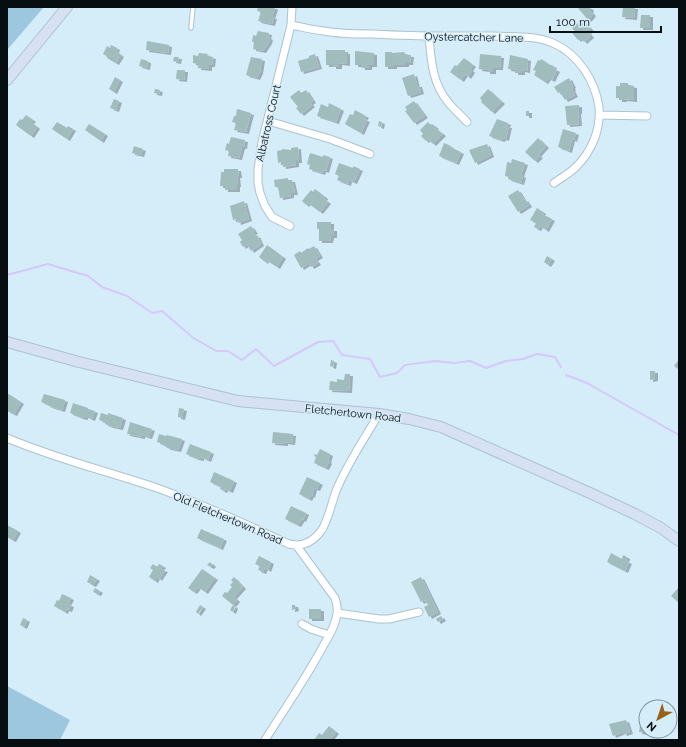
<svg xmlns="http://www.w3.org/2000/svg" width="686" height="747" viewBox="0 0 686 747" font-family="Raleway,sans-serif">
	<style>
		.green { fill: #9dc7de }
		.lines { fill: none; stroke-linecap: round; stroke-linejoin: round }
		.stream { stroke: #d5c8fb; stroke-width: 2 }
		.building { fill: #a0bcbd; filter: url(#shadow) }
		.lane-casing { stroke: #acc3cf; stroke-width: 5.5 }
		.street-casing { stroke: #acc3cf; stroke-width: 9 }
		.secondary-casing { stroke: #acc3cf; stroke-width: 12 }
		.lane { stroke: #fff; stroke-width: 3.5 }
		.street { stroke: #fff; stroke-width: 7 }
		.secondary { stroke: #d7e1f4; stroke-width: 10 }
		.labels { text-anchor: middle; stroke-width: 3; stroke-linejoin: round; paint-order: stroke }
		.street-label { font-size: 11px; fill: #070e12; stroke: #d5ecf9 }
	</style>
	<defs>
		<filter id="shadow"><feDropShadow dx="3" dy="2" stdDeviation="0" flood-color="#0004"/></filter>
	</defs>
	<rect width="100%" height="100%" fill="#d5ecf9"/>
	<path class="green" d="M7 7H44L7 50Z
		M7 686 70 720 60 740H7Z"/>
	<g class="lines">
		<path class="stream" d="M7 275 48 264 88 276 102 287 127 296 152 313 162 311 192 337 216 351H228L242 360 256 349 274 366 318 342 333 341 342 355 370 359 380 377 397 373 405 365 435 361 454 363 470 361 486 368 506 361 523 359 537 354 555 357 561 367
			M566 375 587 383 679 435"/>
	</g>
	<path class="building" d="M258 7H274L275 8 272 17H274L272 24 258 21 261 12 257 11Z
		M578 7H589L591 9 590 11 593 14 591 17 588 20 578 8Z
		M623 7H635L634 18 622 17Z
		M641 15H650V28H640Z
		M584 22 591 29 588 32 591 36 584 42 581 38 578 40 572 33 575 31 572 28 577 23 579 25Z
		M258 31 269 33 268 37 270 38 269 42 263 51 253 49 254 42H252L253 35 256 36Z
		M147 41 169 45 168 53 146 50Z
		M111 45 117 48 116 51 121 55 116 63 107 58V56L103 54 107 46 110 48Z
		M326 50H345V52H347V64L339 63V67H333V65H326Z
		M355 51 374 53V65H369V68H362V65H355Z
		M385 52H392V53L404 52 406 55H411L410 63H406V65H394V67H385Z
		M199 53 208 54 207 56 213 57 212 65H209V69L198 68V64L193 63V55L198 56Z
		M315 54 319 67 301 72 298 61 309 58V56Z
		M480 54 501 56 500 68H493V72H487V70L479 69Z
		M510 55 528 59 527 71 522 70V73H515V70L508 69Z
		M174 57H179L178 62 173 61Z
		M251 57 262 59 260 72 257 78 246 75Z
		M464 58 473 65 470 69 472 71 468 77 465 74 461 80 450 72 455 65 457 66Z
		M141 59 148 61 147 68 139 66Z
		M541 59 546 62 545 63 554 66 553 68 557 70 552 80 548 78 545 82 534 75 536 71 533 70 538 60 540 61Z
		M177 70H185L184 80 176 79Z
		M414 74 417 85H419L421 92 408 96 402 78Z
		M115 77 120 80 114 92 109 89Z
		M569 78 573 86H572L573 89H572L575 95 565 100 560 92 558 93 554 87Z
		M620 83H628V85L634 86V100L624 99V100H619V98H616V86H620Z
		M155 89 160 90 159 94 154 93Z
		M488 89 502 102 492 112 481 102 482 101 480 98Z
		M299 90 301 93 306 90 313 101 310 103 312 105 301 114 296 108 298 107 290 97Z
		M114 99 119 101 116 110 110 108Z
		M414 101 425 116 414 123 405 111 407 110 405 107Z
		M329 103 341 109 336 122 317 116 321 104 328 107Z
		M579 105V112H578L579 124 567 125 565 106Z
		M237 109 251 113 246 132 234 130 236 123 232 122 234 116H236Z
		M355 110 366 116 364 119 367 120 361 133 345 124 350 114 353 115Z
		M526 111H529V116H526Z
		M26 115 33 120 31 122 37 127 31 136 16 125 20 119 22 120Z
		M497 119 508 123 507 126H509L506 139 503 138 502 140 489 136Z
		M379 121 382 122 381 127 378 126Z
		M57 122 67 128 68 126 73 129 67 139 52 129Z
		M428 122 431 125 432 124 436 127 435 128 443 134 433 144 428 139 426 141 421 136 423 134 420 130Z
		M89 124 105 134 101 141 85 130Z
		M563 129 576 133 574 140 572 139 569 151 558 147Z
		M231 137 245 140 244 147H242L239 158 228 156 229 151 225 150 227 143 229 144Z
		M538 138 546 146 538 155 540 156 535 161 525 152Z
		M444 143 451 146 450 147 461 152 456 163 439 156Z
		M487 144 491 155 475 163 469 150Z
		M134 146 143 149 141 155 132 153Z
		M298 147 299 161H296V165L283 167 282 162 278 163 277 151 282 150V149L291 150V148Z
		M310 153 323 157V155L330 157 326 171 323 170 322 173 309 169 310 165 307 164Z
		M512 159 525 163 521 175 523 176 521 183 508 179 509 177 505 176 507 162 511 163Z
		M339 163 353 168V166L360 169 354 182 349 180 348 184 337 180 339 176 335 174Z
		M224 169H238L239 176H237L238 185H237V190H225V186H220L221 172H224Z
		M288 178V180H292L295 193H291V196L280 198 278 187H275L274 180Z
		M315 189 325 197 324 199 328 202 320 212 308 203 306 205 302 201 311 190 313 192Z
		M518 190 524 200 525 199 529 205 518 212 508 196Z
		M244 201 249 219 238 223 237 219 233 220 230 206Z
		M537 208 543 212 542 214 552 219 546 230 540 226 538 229 534 227 536 223 530 220Z
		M317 222H331V229H334V236H331L330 241H319V229H317Z
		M251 226 255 232H253L256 236 257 235 261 244 251 251 247 244 243 247 240 242 242 240 238 234Z
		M267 245 283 257 277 267 266 260 265 262 259 257Z
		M314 246 320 256 315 259 318 263 311 267 309 263 301 268 294 255 300 251 301 253 308 248 309 249Z
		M547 256 552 259 548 265 544 262Z
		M679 359V370L674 366Z
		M331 360 334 361 333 367 330 366Z
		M650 371H655V379L650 380Z
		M345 374H350L349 391 329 390 330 381 337 382V379L344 380Z
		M7 393 21 402 14 414 7 411Z
		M44 394 65 400 62 410 52 407 47 405 48 404 41 402Z
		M73 403 88 408V409L95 411 92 419 85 416V418L80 417 70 413Z
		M179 408 184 409 182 418 178 417Z
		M101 413 108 415V413L123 418 120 428 110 426 105 424 106 422 99 420Z
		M130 422 152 429 149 437 142 435V437L127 434Z
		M273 432 293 434 292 443 285 442V444L272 443Z
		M159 434 166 436 167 435 182 439 178 450 168 448 163 445 164 444 157 442Z
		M190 444 211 452 208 460 201 457V459L196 458 186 454Z
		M320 449 330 454 328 461 329 462 326 468 314 463 316 457 314 456 315 454 317 455Z
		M214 472 234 481 230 491 225 489 224 491 220 489 221 487 210 482Z
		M307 477 320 483 317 489 314 488 312 496 311 495 309 499 299 494Z
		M291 506 306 513 303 520 302 519 298 525 285 519Z
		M7 525 18 531 13 540 7 537Z
		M201 529 224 539 220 548 197 538Z
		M611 553 622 559 623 555 627 557 626 561 629 562 625 571 607 562Z
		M259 556 271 562 268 570 265 568 263 572 258 570 260 566 255 564Z
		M210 562 213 565 211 567 207 565Z
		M153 564 157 567 159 564 163 566 161 569 165 570 159 579 157 577 155 581 149 577 153 570 150 568Z
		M202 569 215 578 205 592 198 587 194 592 188 588Z
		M90 575 97 579 93 585 87 582Z
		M234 577 243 587 234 597 237 600 233 605 222 596 225 592 227 593 232 587 230 585 233 582 231 580Z
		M421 577 438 612 429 617 424 607 428 605 425 600 421 602 411 582Z
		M679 587V603L671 596Z
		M95 588 100 591 98 594 93 592Z
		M62 594 71 598 68 604 71 605 69 610 66 609 65 612 54 606 57 600 59 601Z
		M200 605 203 607 198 614 196 612Z
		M233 605 235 607 233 612 230 610Z
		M292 605H295L296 609 292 610Z
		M309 609H321V619H309Z
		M441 616 443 619 438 622 436 619Z
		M23 618 27 620 24 627 20 625Z
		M626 720 630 732 624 734 623 732 613 736 609 724Z
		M641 720 646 721V731H656L655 734 639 732Z
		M329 726 336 732 331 738 329 740H314L319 733 322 735Z"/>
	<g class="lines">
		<g class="lane-casing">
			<path id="lane" d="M191 28 193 7"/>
		</g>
		<g class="street-casing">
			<path id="street" d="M291 25C302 27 313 30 324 31 339 34 356 34 372 34 394 35 416 36 438 36 457 36 475 36 493 36 512 37 535 35 553 43 578 54 595 80 599 107 601 129 592 151 576 167 570 173 561 178 554 183
				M429 36C431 59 432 83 448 102 453 109 461 115 467 122
				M600 115 647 116
				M268 121 330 139 370 154
				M290 226 272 217 265 206 260 193 258 183V169L262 142 291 25 292 7
				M7 438C56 459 107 471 157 488 202 504 246 524 289 544 302 547 313 542 321 531 327 524 332 502 336 491 347 464 364 439 379 414
				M337 613 379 619H389L419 612
				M302 624 311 629 329 635
				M265 740C284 710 304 681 321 650 327 639 336 626 337 613 338 608 337 604 335 598L296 545"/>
		</g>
		<g class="secondary-casing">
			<path id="secondary" d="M7 80 67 7
				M7 342 79 362 238 401 379 414 409 419 441 427 590 493 635 514 661 528 679 541"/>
		</g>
		<use href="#lane" class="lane"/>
		<use href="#street" class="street"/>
		<use href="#secondary" class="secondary"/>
	</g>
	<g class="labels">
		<g class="street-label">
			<text transform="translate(474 37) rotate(1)" y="4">Oystercatcher Lane</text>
			<text transform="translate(268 123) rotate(-77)" y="4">Albatross Court</text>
			<text transform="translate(353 413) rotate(6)" y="4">Fletchertown Road</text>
			<text transform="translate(228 518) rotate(23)" y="4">Old Fletchertown Road</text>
		</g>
	</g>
	<rect width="686" height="747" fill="none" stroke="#070e12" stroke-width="16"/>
	<g transform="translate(658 719) rotate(220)"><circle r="19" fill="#d5ecf9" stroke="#83939d"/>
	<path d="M0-3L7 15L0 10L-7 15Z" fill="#97611a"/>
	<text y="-6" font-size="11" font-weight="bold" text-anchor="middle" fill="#070e12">N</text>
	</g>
	<path d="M550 26v6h111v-6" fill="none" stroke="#070e12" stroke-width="2"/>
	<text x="556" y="26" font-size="12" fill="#070e12" stroke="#d5ecf9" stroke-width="3" paint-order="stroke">100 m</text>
</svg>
